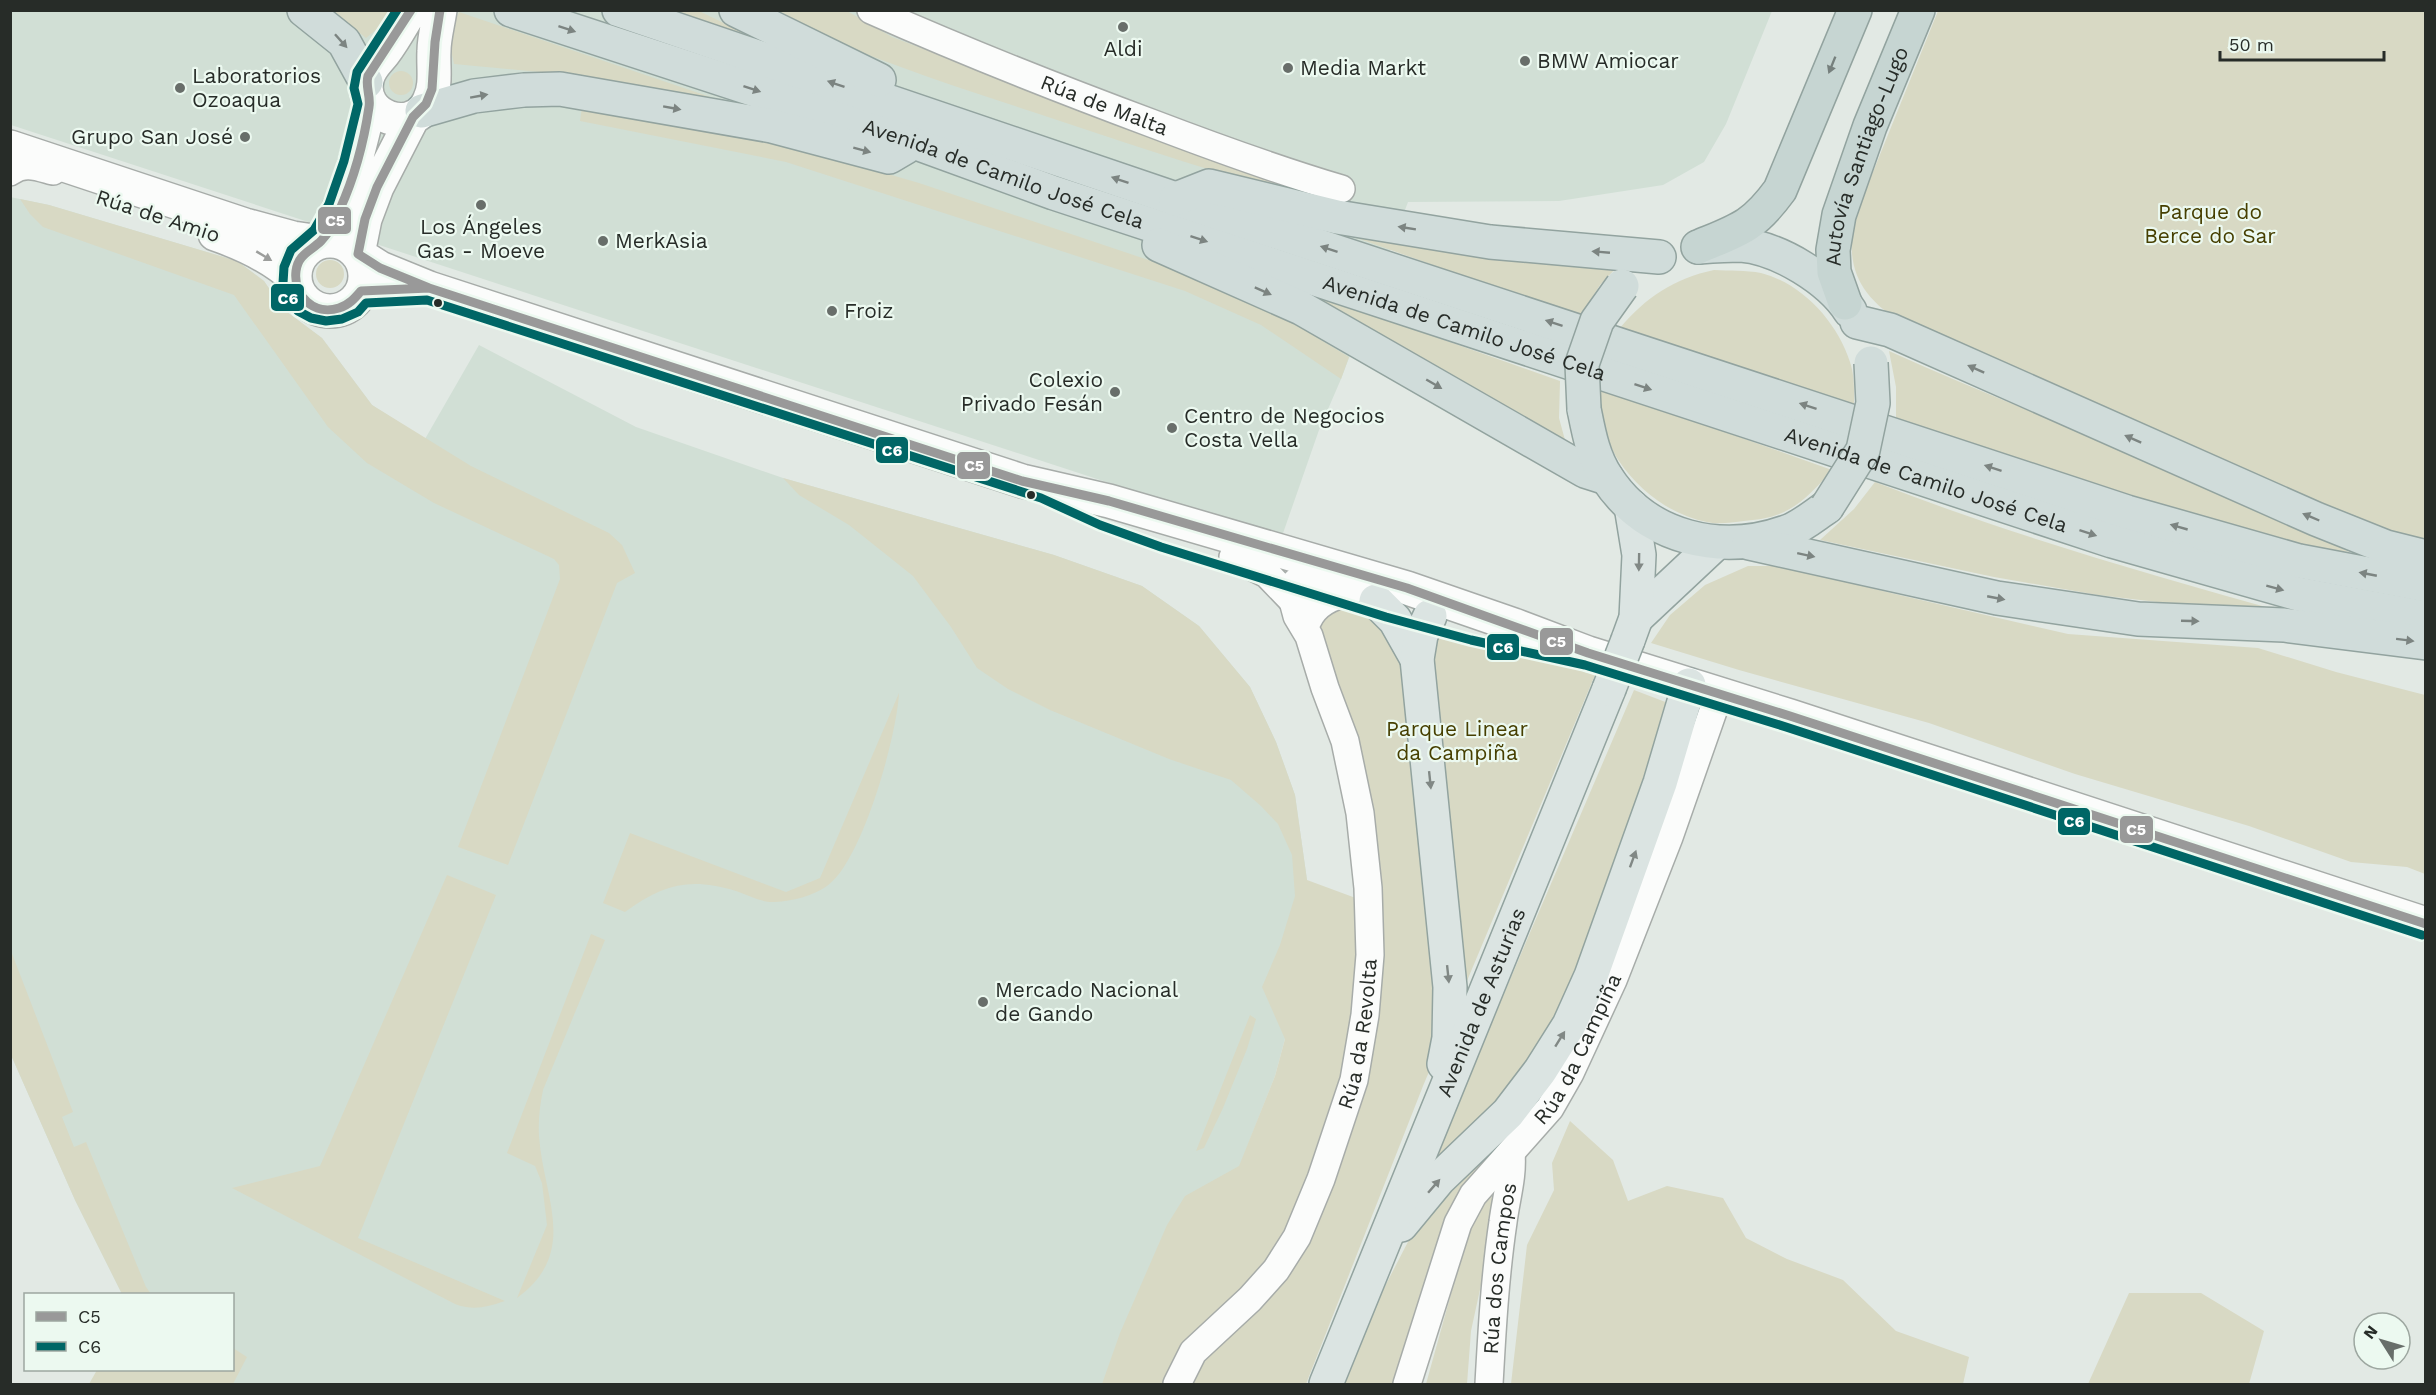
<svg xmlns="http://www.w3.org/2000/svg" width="2436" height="1395" viewBox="0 0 2436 1395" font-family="'Work Sans',sans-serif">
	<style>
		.built { fill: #d1dfd5 }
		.green { fill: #d8d9c4 }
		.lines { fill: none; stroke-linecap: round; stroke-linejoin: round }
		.minor-casing { stroke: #a7aca9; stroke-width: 30 }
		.tertiary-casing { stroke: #a7aca9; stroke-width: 36 }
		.primary-casing { stroke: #92a39f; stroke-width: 36 }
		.trunk-casing { stroke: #92a39f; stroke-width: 36 }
		.motorway-casing { stroke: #92a39f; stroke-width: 36 }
		.minor { stroke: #fbfcfb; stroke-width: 27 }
		.tertiary { stroke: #fbfcfb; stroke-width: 33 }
		.primary { stroke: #dbe4e2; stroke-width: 33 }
		.trunk { stroke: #d0dcda; stroke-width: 33 }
		.motorway { stroke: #c6d5d2; stroke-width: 33 }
		.primary-bridge-casing { stroke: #92a39f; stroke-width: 36; stroke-linecap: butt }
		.trunk-bridge-casing { stroke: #92a39f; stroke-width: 36; stroke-linecap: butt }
		.primary-bridge { stroke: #dbe4e2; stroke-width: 33 }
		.trunk-bridge { stroke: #d0dcda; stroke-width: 33 }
		.bus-1-casing { stroke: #ecf9f0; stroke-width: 14 }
		.bus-2-casing { stroke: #ecf9f0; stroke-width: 14 }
		.bus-1 { stroke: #999; stroke-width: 9 }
		.bus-2 { stroke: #066; stroke-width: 9 }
		.oneway { fill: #7c8481 }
		.oneway2 { fill: #76807d }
		.oneway3 { fill: #9c9e9c }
		.oneway4 { fill: #818885 }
		.poi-dot { fill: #686e6a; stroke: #ecf9f0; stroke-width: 2 }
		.bus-dot { fill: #272c28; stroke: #ecf9f0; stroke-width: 2 }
		.labels { text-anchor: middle; stroke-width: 4.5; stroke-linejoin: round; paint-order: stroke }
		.poi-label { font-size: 21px; fill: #272c28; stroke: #ecf9f0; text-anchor: start }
		.street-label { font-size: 21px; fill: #272c28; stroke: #ecf9f0 }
		.park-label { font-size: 21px; fill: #463f00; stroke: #ecf9f0 }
		.line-badge { stroke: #ecf9f0; stroke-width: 2 }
		.badge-label { font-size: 16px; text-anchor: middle; font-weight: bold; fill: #fff }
	</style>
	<rect width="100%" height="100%" fill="#e2e9e4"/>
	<path class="built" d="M11 11H1772L1726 124 1704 162 1663 185 1559 201 1408 202 1341 379 1319 430 1281 539 11 125Z
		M10 197 49 205 237 261 264 281 283 309 322 338 372 405 425 439 479 345 636 427 783 478 1054 555 1142 586 1199 626 1250 687 1276 742 1295 795 1307 880 1293 1009 1275 1076 1234 1180 1140 1384H165L232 1370V1294H122L75 1200 11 1055Z"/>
	<path class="green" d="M332 11H391L377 29 366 38Z
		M659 11H699L763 42Z
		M769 11H847L892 37 1272 181 1283 191C1199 168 1118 140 1036 113 945 83 854 54 769 11Z
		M1938 11H2425V546L2411 543 1905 325C1861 297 1845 271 1854 219Z
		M459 12 740 107 571 75 454 64 448 36Z
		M389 83a12 12 0 1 1 24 0a12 12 0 1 1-24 0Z
		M582 107 670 126 721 133 795 147 919 183 1196 276 1265 306 1349 357 1341 379 1261 325 1185 291 786 162 580 121Z
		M20 199 49 205 237 261 264 281 283 309 322 338 372 405 471 466 609 533 622 545 635 573 617 583 508 865 458 847 560 579 559 565 554 559 434 503 367 463 328 427 234 295 43 227 30 214Z
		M1353 230 1618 266 1600 285 1580 317 1354 237Z
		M316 274a14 14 0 1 1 28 0a14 14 0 1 1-28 0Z
		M1714 270C1729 271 1746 270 1761 273 1803 284 1837 322 1850 362 1855 377 1854 393 1854 408L1620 328C1645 298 1675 278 1714 270Z
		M1306 291 1560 381 1559 418 1565 440 1302 297Z
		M1889 351C2041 420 2201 474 2349 552 2303 548 2260 535 2216 523 2108 494 2002 456 1896 418V387Z
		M1599 387 1832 470C1818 486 1803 503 1784 512 1772 518 1757 520 1744 521 1733 522 1718 525 1707 522 1671 515 1639 491 1619 461 1605 440 1601 411 1599 387Z
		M783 478 1054 555 1142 586 1199 626 1250 687 1276 742 1295 795 1307 880 1380 907 1333 680 1318 623 1335 608 1354 606 1442 629 1595 675 1423 1086 1306 1384H1102L1120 1333 1167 1225 1185 1196 1239 1166 1275 1076 1285 1039 1262 987 1280 945 1295 896 1292 855 1278 824 1261 806 1231 780 1169 759 1050 710 1008 689 977 668 951 627 913 576 849 525 799 495Z
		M1875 482C2018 538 2168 580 2317 621L2098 595 1994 577 1820 540 1854 509Z
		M1748 566H1783L1895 594 2068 634 2258 648 2336 672 2425 695V874L2407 867 2351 862 2249 826 2075 774 1929 723 1739 670 1651 643 1670 615 1705 585Z
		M1634 690 1668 703 1639 804 1582 966 1536 1057 1493 1113 1428 1171Z
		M899 693C897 736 862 862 827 886 813 896 792 901 775 902 762 903 748 895 736 891 690 877 663 884 625 912L603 903 630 833 786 892 820 878Z
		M1695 713H1698L1703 716 1557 1075 1503 1153 1401 1384H1345L1382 1292 1411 1236 1442 1195 1517 1115Z
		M447 875 496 895 358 1238 505 1301C487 1307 473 1311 455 1304L232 1188 320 1166Z
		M591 934 605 940 543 1090C540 1105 538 1120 539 1136 543 1197 580 1252 517 1298L547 1225 542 1183 535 1166 507 1153Z
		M11 951 73 1112 62 1117 74 1147 86 1142 146 1287 151 1294H122L75 1200 11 1055Z
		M1250 1015 1256 1019 1247 1049 1223 1108 1204 1148 1196 1151Z
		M1570 1121 1613 1160 1628 1201 1667 1186 1723 1198 1746 1238 1787 1259 1843 1280 1896 1331 1969 1357 1963 1384H1511L1527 1245 1554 1190 1552 1163Z
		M1504 1179 1471 1331 1467 1384H1426L1471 1222 1480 1202Z
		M2129 1293H2201L2264 1331 2249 1384H2088Z
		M233 1348 247 1357 233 1384H89L97 1370H232Z"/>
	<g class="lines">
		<g class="minor-casing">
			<g id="minor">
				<path id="s1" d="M871 10C963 51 1057 88 1151 123 1214 147 1277 170 1341 189"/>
				<path d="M10 172C24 161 38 167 53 171"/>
				<path d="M1233 557 1267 574 1293 601"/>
				<path d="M1308 620C1316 603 1331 596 1349 593"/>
				<path id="s2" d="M1177 1384 1193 1352 1250 1299 1276 1270 1297 1237 1321 1179 1354 1080 1365 1015 1370 955 1368 888 1360 813 1345 741 1325 688 1309 636 1297 616 1293 601 1296 582 1307 573 1338 580"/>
				<path id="s3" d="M1407 1384 1458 1223 1473 1195 1550 1108 1570 1073 1613 980 1669 837 1719 694"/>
				<path id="s4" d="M1489 1384C1492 1330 1495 1276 1503 1222 1506 1198 1513 1177 1511 1153"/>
			</g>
		</g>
		<g class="tertiary-casing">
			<path id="tertiary" d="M411 10C402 25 394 40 384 53 377 62 369 68 367 80 359 117 413 136 429 101 437 85 433 69 434 51 434 38 438 24 440 10
				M10 147 245 225 293 238 320 242
				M215 234C244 244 272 257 295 278
				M295 276a35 35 0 1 1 70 0a35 35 0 1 1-70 0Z
				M320 242C349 201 358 152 370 104
				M358 254 380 268 429 288 1022 481 1109 501 1407 588 1514 625 1588 653 1790 716 2426 924
				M358 254 365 219 377 187 413 117"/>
		</g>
		<g class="primary-casing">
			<g id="primary">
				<path d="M1376 601 1395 620 1417 659"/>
				<path d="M1430 616 1421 635 1417 659 1450 987 1449 1038 1444 1064"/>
				<path d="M1636 618 1715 544"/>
				<path d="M1628 640 1636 618 1639 555 1631 506"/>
				<path d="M1401 1225 1439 1179 1508 1113 1540 1071 1569 1025 1591 976 1660 783 1689 685"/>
				<path id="s5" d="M1326 1384 1609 689"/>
			</g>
		</g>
		<g class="trunk-casing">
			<g id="trunk">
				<path d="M304 10 344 42 366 82"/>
				<path id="s6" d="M511 10 914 142 1054 193 2112 541 2298 594 2426 618"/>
				<path d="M619 10 1176 199 2127 512 2299 561 2426 585"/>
				<path d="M736 10 879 80"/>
				<path d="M422 111 474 96 524 90 560 89 772 126 889 157 906 147"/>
				<path d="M1176 199 1209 186 1337 217 1490 242 1659 257"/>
				<path d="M1159 245 1301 308 1585 471 1607 478"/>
				<path d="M1699 247C1713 246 1727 245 1741 245 1779 248 1830 280 1850 311"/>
				<path d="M1857 322 1890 330 2316 519 2386 547 2426 557"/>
				<path d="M1584 409C1589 434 1593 457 1607 478 1647 539 1722 556 1789 531 1802 526 1815 515 1827 507"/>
				<path d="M1749 543 1997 598 2138 619 2284 625 2426 643"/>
			</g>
		</g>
		<g class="motorway-casing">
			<g id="motorway">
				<path d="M1698 247C1739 230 1753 227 1780 190L1855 10"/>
				<path id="s7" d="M1845 303 1834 272 1833 250 1839 215 1870 126 1918 10"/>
			</g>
		</g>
		<use href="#minor" class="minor"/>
		<use href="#tertiary" class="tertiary"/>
		<use href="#primary" class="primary"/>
		<use href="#trunk" class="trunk"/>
		<use href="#motorway" class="motorway"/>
		<g class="primary-bridge-casing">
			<path id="primary-bridge" d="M1609 689 1628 640"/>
		</g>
		<g class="trunk-bridge-casing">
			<path id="trunk-bridge" d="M1584 409 1582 364 1597 321 1622 286
				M1827 507 1863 450 1873 403 1871 363"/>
		</g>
		<use href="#primary-bridge" class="primary-bridge"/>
		<use href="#trunk-bridge" class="trunk-bridge"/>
		<g class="bus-1-casing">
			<path id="bus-1" d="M411 10 368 76C365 87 371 96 369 107 364 141 354 178 340 209 335 220 330 232 321 241 311 251 298 254 296 271 293 296 314 316 339 308 349 305 355 298 361 291L429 288
				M440 10 435 42 432 89 426 104 413 117 377 187 365 219 358 254 380 268 429 288 1022 481 1109 501 1407 588 1588 653 1790 716 2426 924"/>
		</g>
		<g class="bus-2-casing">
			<path id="bus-2" d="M397 10 357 72 354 88 358 104 344 161 329 204 314 230 291 250 284 267 283 283 288 299 298 311 311 318 326 321 342 319 358 312 366 303 427 300 1041 498 1100 525 1161 547 1386 617 1471 640 1585 665 1786 727 2422 935"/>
		</g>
		<use href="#bus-1" class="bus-1"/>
		<use href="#bus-2" class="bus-2"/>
	</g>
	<defs><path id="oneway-solid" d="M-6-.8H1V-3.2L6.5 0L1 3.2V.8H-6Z" transform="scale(1.5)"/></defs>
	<g class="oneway">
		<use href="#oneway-solid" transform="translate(567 29) rotate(18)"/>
		<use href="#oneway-solid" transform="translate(341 41) rotate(48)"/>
		<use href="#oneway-solid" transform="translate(836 84) rotate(-161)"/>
		<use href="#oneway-solid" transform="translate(752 89) rotate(18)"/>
		<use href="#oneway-solid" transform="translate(479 96) rotate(-10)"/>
		<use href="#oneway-solid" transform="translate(672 108) rotate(10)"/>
		<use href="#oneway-solid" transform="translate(862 150) rotate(15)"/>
		<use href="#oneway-solid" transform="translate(1120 180) rotate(-161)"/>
		<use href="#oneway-solid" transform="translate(1407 228) rotate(-171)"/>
		<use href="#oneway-solid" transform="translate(1199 239) rotate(18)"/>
		<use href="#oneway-solid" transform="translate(1329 249) rotate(-162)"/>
		<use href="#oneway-solid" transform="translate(1601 252) rotate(-175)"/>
		<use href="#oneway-solid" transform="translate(1263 291) rotate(24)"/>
		<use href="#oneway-solid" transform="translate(1554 323) rotate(-162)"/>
		<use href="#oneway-solid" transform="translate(1976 369) rotate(-156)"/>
		<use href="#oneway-solid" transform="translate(1434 384) rotate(30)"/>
		<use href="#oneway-solid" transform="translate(1643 387) rotate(18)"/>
		<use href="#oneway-solid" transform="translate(1808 406) rotate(-162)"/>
		<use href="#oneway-solid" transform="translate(2133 439) rotate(-156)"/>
		<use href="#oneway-solid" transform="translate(1993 468) rotate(-162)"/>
		<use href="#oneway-solid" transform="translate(2311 517) rotate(-157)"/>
		<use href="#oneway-solid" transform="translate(2179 527) rotate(-164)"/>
		<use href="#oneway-solid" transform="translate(2088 533) rotate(18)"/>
		<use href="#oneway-solid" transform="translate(1806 555) rotate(12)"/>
		<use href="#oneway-solid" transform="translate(2368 574) rotate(-169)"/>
		<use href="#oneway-solid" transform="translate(2275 588) rotate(15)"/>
		<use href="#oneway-solid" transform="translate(1996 598) rotate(11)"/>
		<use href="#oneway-solid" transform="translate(2190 621) rotate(2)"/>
		<use href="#oneway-solid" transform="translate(2405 640) rotate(7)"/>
	</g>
	<use class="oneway2" href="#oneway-solid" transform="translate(1832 65) rotate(112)"/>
	<use class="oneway3" href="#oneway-solid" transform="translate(264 256) rotate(31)"/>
	<g class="oneway4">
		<use href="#oneway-solid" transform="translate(1639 562) rotate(91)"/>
		<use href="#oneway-solid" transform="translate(1430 780) rotate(84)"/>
		<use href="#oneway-solid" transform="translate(1633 859) rotate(-70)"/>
		<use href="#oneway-solid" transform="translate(1448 974) rotate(84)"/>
		<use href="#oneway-solid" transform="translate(1560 1039) rotate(-58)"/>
		<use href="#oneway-solid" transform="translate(1434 1186) rotate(-49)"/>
	</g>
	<g class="poi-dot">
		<circle cx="1123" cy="27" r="6"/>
		<circle cx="1525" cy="61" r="6"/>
		<circle cx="1288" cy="68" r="6"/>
		<circle cx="180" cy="88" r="6"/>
		<circle cx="245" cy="137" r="6"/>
		<circle cx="481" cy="205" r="6"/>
		<circle cx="603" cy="241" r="6"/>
		<circle cx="832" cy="311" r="6"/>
		<circle cx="1115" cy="392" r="6"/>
		<circle cx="1172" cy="428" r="6"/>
		<circle cx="983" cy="1002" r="6"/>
	</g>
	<g class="bus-dot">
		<circle cx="438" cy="303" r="5"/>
		<circle cx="1031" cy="495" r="5"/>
	</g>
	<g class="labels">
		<g class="poi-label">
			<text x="1123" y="56" text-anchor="middle">Aldi</text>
			<text x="1537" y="68">BMW Amiocar</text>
			<text x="1300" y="75">Media Markt</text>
			<text x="192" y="83">Laboratorios<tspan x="192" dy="24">Ozoaqua</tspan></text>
			<text x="233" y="144" text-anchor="end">Grupo San José</text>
			<text x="481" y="234" text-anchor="middle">Los Ángeles<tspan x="481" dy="24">Gas - Moeve</tspan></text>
			<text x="615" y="248">MerkAsia</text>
			<text x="844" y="318">Froiz</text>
			<text x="1103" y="387" text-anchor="end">Colexio<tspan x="1103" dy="24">Privado Fesán</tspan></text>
			<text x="1184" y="423">Centro de Negocios<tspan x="1184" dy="24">Costa Vella</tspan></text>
			<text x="995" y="997">Mercado Nacional<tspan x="995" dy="24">de Gando</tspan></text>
		</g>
		<g class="street-label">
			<text dy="7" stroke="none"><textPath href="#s1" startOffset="252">Rúa de Malta</textPath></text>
			<text dy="7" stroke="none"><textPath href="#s7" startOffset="154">Autovía Santiago-Lugo</textPath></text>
			<text dy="7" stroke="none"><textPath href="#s6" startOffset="519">Avenida de Camilo José Cela</textPath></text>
			<text transform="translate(158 216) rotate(18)" y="7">Rúa de Amio</text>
			<text dy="7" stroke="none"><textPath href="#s6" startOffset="1005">Avenida de Camilo José Cela</textPath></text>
			<text dy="7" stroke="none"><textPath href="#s6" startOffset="1491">Avenida de Camilo José Cela</textPath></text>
			<text dy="7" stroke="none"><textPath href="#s5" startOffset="412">Avenida de Asturias</textPath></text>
			<text dy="7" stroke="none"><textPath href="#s2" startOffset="405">Rúa da Revolta</textPath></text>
			<text dy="7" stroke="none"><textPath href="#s3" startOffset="382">Rúa da Campiña</textPath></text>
			<text dy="7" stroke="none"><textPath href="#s4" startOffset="116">Rúa dos Campos</textPath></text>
		</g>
		<g class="park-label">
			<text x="2210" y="219">Parque do<tspan x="2210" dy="24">Berce do Sar</tspan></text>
			<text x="1457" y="736">Parque Linear<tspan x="1457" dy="24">da Campiña</tspan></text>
		</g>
	</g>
	<g class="line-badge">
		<rect x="317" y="206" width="35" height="29" rx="6" fill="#999"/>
		<rect x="270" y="283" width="35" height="29" rx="6" fill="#066"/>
		<rect x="875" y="436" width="34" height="28" rx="6" fill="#066"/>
		<rect x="956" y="451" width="35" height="29" rx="6" fill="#999"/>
		<rect x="1539" y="627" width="35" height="29" rx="6" fill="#999"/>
		<rect x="1486" y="633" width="34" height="28" rx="6" fill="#066"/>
		<rect x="2057" y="807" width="34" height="29" rx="6" fill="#066"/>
		<rect x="2119" y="815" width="35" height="29" rx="6" fill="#999"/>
	</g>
	<g class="badge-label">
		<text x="335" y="226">C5</text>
		<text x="288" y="304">C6</text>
		<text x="892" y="456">C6</text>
		<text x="974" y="471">C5</text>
		<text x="1556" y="647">C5</text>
		<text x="1503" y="653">C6</text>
		<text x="2074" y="827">C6</text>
		<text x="2136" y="835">C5</text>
	</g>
	<rect width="2436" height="1395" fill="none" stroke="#272c28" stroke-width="24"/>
	<rect x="24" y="1293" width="210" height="78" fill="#ecf9f0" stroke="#9da7a0" stroke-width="1.5"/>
	<rect x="36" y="1312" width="30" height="9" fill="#999999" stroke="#9da7a0" stroke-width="1.5"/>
	<text x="78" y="1323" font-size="18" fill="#272c28">C5</text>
	<rect x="36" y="1342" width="30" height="9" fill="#006666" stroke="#9da7a0" stroke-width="1.5"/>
	<text x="78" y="1353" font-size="18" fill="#272c28">C6</text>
	<g transform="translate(2382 1341) rotate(307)"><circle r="28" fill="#ecf9f0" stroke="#9da7a0" stroke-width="1.5"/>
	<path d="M0-4.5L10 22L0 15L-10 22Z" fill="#686e6a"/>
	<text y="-9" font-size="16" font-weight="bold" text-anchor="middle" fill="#272c28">N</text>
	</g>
	<path d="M2220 51v9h164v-9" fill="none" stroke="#272c28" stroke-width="3"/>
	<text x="2229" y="51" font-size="18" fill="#272c28" stroke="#ecf9f0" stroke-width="4.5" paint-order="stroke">50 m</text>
</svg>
